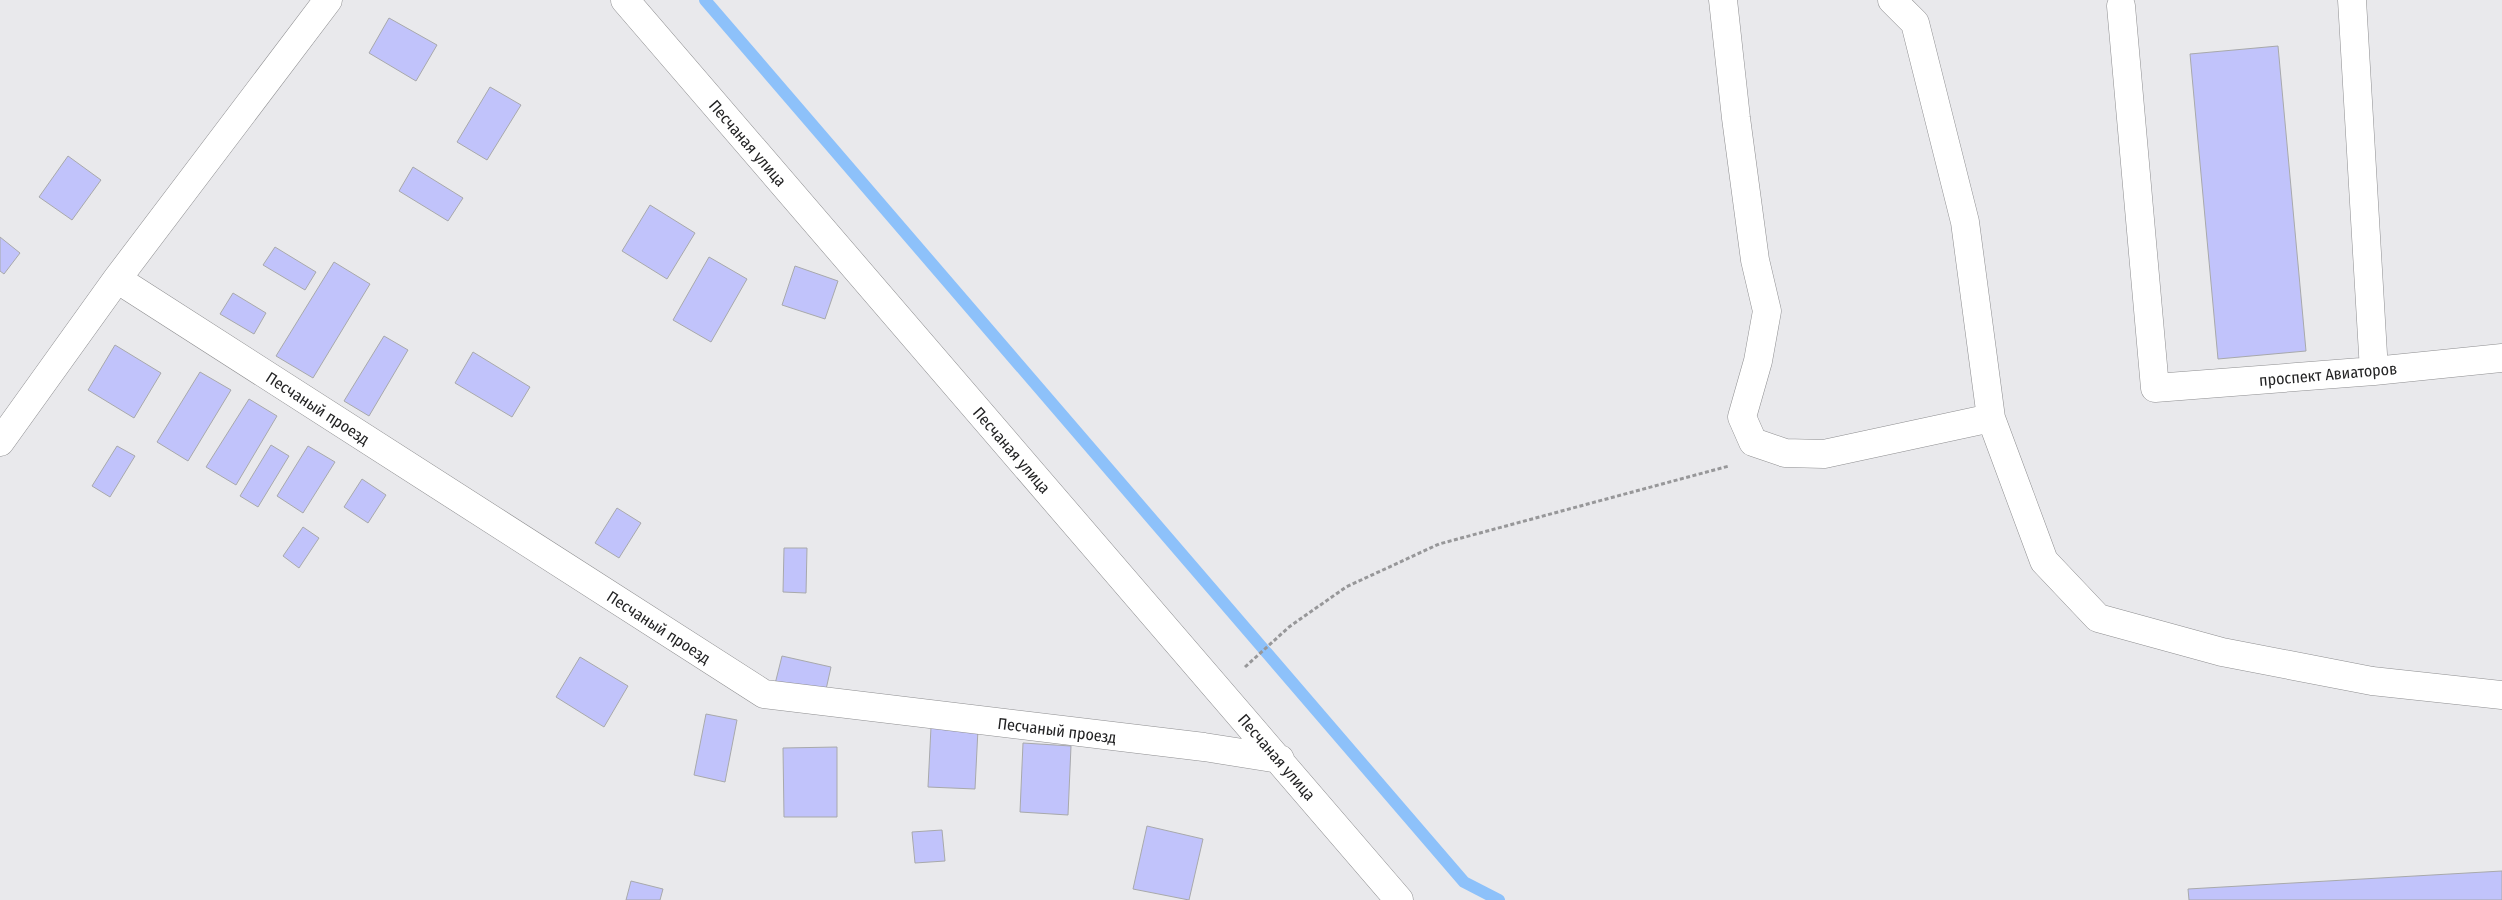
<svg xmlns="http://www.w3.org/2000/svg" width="2502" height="900" viewBox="0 0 2502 900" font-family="'Fira Sans Condensed',sans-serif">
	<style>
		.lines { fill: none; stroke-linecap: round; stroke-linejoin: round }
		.stream { stroke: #8dc1fa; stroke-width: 12 }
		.building { fill: #c1c3fb; stroke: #a8a9ab }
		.minor-casing { stroke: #8e8e90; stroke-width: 29 }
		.path { stroke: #979799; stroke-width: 3; stroke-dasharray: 4 2.5; stroke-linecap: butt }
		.minor { stroke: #fff; stroke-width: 28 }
		.labels { text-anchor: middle; stroke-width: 4.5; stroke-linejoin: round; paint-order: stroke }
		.street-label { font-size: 16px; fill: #232324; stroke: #fff }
	</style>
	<rect width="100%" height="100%" fill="#e9e9ec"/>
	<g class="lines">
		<path class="stream" d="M705 0 1464 882 1499 900"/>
	</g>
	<path class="building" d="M389 18 437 45 416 81 369 53Z
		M2278 46 2306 351 2218 359 2190 54Z
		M490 87 521 105 487 160 457 142Z
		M68 156 101 180 72 220 39 197Z
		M413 167 463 198 448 221 399 191Z
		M650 205 695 233 667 279 622 251Z
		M0 237 20 253 4 274 0 271Z
		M275 247 316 272 305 290 263 265Z
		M709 257 747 279 711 342 673 320Z
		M334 262 370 284 313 378 276 356Z
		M795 266 838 281 825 319 782 305Z
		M233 293 266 313 254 334 220 314Z
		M384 336 408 350 369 416 344 401Z
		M115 345 161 373 134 418 88 390Z
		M473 352 530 387 512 417 455 383Z
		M200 372 231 390 188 461 157 442Z
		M249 399 277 416 236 485 206 467Z
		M271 445 289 456 258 507 240 496Z
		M117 446 135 456 110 497 92 486Z
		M308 446 335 462 303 513 277 496Z
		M362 479 386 495 368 523 344 507Z
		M617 508 641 523 619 558 595 543Z
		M303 527 319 538 299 568 283 556Z
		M784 548H807L806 593 783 592Z
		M782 656 831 667 825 694 775 684Z
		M580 657 628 686 604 727 556 697Z
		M706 714 737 720 725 782 694 775Z
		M931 727 978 729 975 789 928 787Z
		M1023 743 1071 746 1068 815 1020 812Z
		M837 747V817H784L783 748Z
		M1147 826 1203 839 1189 900 1133 889Z
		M942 830 945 861 915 863 912 832Z
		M2502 871V900H2189L2188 889Z
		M631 881 663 889 660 900H626Z"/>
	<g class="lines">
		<g class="minor-casing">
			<path id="minor" d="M625 0 1399 900
				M1723 0 1736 118 1755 260 1767 311 1758 361 1742 417 1753 442 1785 453 1824 454 1991 418 1965 222 1915 23 1892 0
				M2352 0 2374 371
				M2121 6 2155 388 2374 371 2502 358
				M117 279 764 694 1204 747 1280 759
				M1991 418 2044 561 2098 618 2222 652 2372 681 2502 695
				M0 442 117 279 328 0"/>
		</g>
		<path class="path" d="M1245 667 1289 627 1346 587 1439 544 1729 466"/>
		<use href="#minor" class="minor"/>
	</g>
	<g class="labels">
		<g class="street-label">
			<text transform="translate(748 143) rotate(49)" y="6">Песчаная улица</text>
			<text transform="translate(2328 374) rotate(-5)" y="6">проспект Авиаторов</text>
			<text transform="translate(318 408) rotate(33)" y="6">Песчаный проезд</text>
			<text transform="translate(1012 450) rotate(49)" y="6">Песчаная улица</text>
			<text transform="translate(659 627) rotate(33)" y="6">Песчаный проезд</text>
			<text transform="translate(1057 730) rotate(7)" y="6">Песчаный проезд</text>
			<text transform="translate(1277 757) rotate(49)" y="6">Песчаная улица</text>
		</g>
	</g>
</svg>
